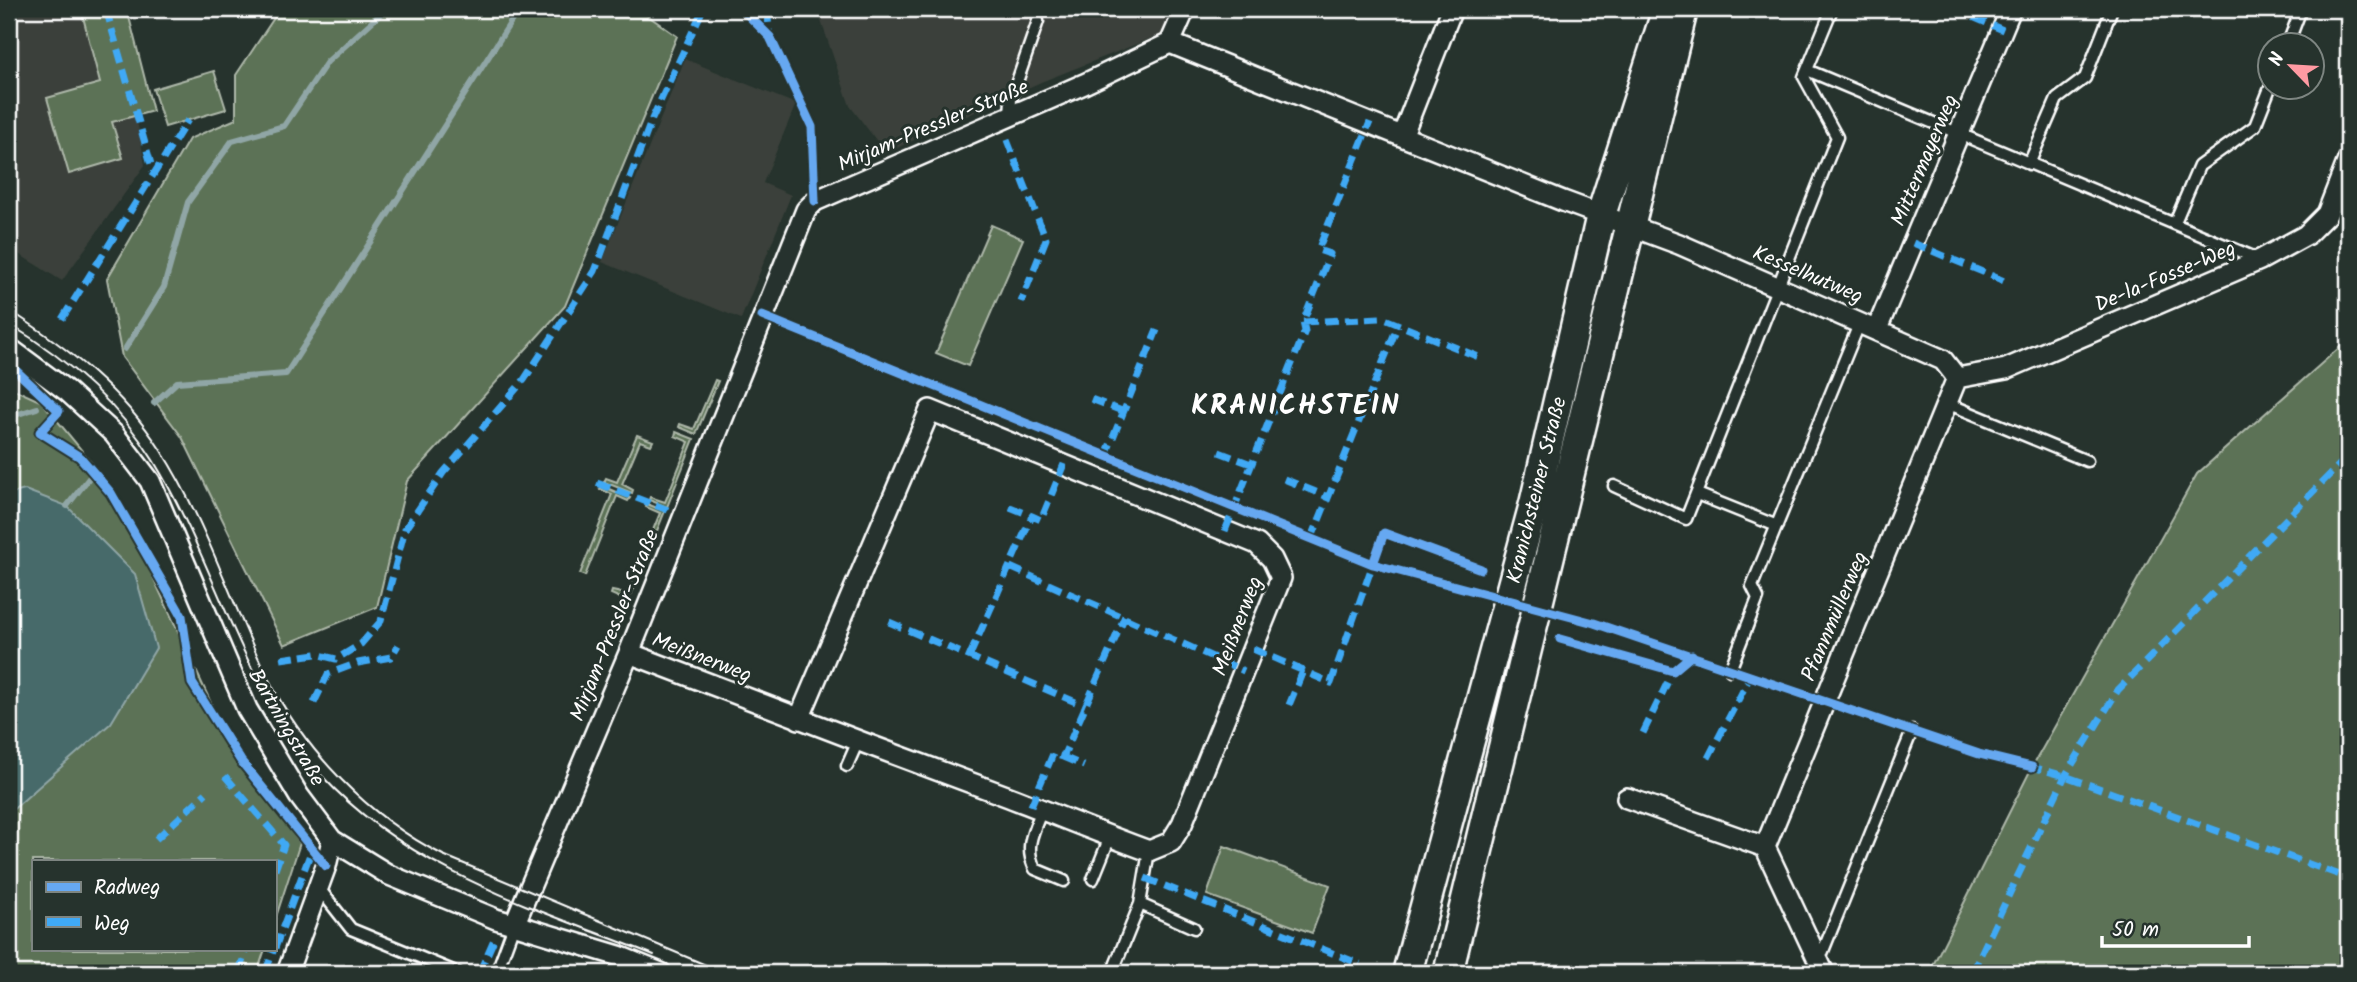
<svg xmlns="http://www.w3.org/2000/svg" width="2357" height="982" viewBox="0 0 2357 982" font-family="Kalam,sans-serif">
	<style>
		.built { fill: #3a403a }
		.green { fill: #5c7256; stroke: #aeb8aa; stroke-width: 2 }
		.water { fill: #466a6b; stroke: #90a6a6; stroke-width: 2 }
		.lines { fill: none; stroke-linecap: round; stroke-linejoin: round }
		.stream { stroke: #90a6a6; stroke-width: 6 }
		.service-casing { stroke: #fff; stroke-width: 15 }
		.minor-casing { stroke: #fff; stroke-width: 24 }
		.secondary-casing { stroke: #fff; stroke-width: 33 }
		.service { stroke: #26332d; stroke-width: 10 }
		.minor { stroke: #26332d; stroke-width: 19 }
		.secondary { stroke: #26332d; stroke-width: 28 }
		.tram { stroke: #fff; stroke-width: 2 }
		.quiet { stroke: #3fa9f5; stroke-width: 7; stroke-dasharray: 14 7; stroke-linecap: butt }
		.cycleway-casing { stroke: #26332d; stroke-width: 13 }
		.cycleway { stroke: #66a8f1; stroke-width: 9 }
		.labels { text-anchor: middle; stroke-width: 6; stroke-linejoin: round; paint-order: stroke }
		.street-label { font-size: 21px; fill: #fff; stroke: #26332d }
		.district-label { font-size: 28px; font-weight: bold; letter-spacing: 2px; fill: #fff; stroke: #26332d }
	</style>
	<rect width="100%" height="100%" fill="#26332d"/>
	<filter id="ink" filterUnits="userSpaceOnUse"><feTurbulence type="fractalNoise" baseFrequency=".0143" numOctaves="2"/><feDisplacementMap in="SourceGraphic" scale="14" xChannelSelector="R" yChannelSelector="G"/><feConvolveMatrix kernelMatrix="1 2 1 2 8 2 1 2 1" color-interpolation-filters="sRGB"/></filter>
	<g filter="url(#ink)">
		<path class="built" d="M9 9H117L145 165 62 281 9 248Z
			M817 9H1172L1162 34 1041 82 886 153 850 106Z
			M685 59 796 104 763 183 791 195 741 319 602 262Z"/>
		<path class="green" d="M81 9H127L153 111 112 122 123 158 69 174 47 98 100 83Z
			M280 9H638L677 36 565 306 407 481 377 607 284 645 182 437 122 357 107 279 189 139 236 119V75Z
			M214 71 226 109 165 127 153 89Z
			M991 225 1023 239 968 366 936 353Z
			M2348 340V973H1929L2032 767 2197 474Z
			M715 380 718 381 696 434 679 427 680 424 694 429Z
			M9 387 42 402 111 486 236 757 300 843 275 920V861H33V949H265L257 973H9Z
			M676 432 694 439 667 507 649 500 650 497 665 502 689 442 675 436Z
			M637 435 653 441 651 445 640 441 622 484 633 490 632 493 604 482 606 478 617 482Z
			M602 486 630 498 628 501 617 496 585 576 580 574 612 494 600 489Z
			M647 504 665 511 631 595 625 600 611 594 612 591 627 594 660 513 646 507Z
			M1224 846 1330 885 1312 933 1207 895Z"/>
		<path class="water" d="M25 490 67 506 135 574 156 648 111 723 9 813V494Z"/>
		<g class="lines">
			<path class="stream" d="M125 349 164 287 188 202 232 141 284 126 327 62 386 9
				M154 403 177 382 286 374 519 9
				M9 417 37 408
				M67 506 89 478"/>
			<g class="service-casing">
				<path id="service" d="M2287 46 2301 9
					M1807 70 2258 259
					M1010 116 1011 99 1038 21
					M2029 164 2057 99 2085 78 2112 9
					M2175 222 2199 166 2255 126 2270 88
					M1949 404 2087 461
					M1614 486 1686 519 1837 137 1804 77 1832 9
					M1697 494 1777 526
					M1730 670 1758 598 1752 586 1860 322
					M847 766 858 741
					M1042 810C1033 832 1024 847 1035 869L1064 881
					M1093 879 1110 837
					M318 887 351 929 458 973
					M1140 904 1194 928
					M1819 961 1912 731
					M497 971 514 925
					M1112 973 1140 904 1149 851"/>
			</g>
			<g class="minor-casing">
				<path id="minor" d="M1170 43 1185 9
					M1403 134 1452 9
					M1877 329 2011 9
					M9 348 67 391 114 434 150 481 247 709 299 796 332 840 389 875 496 919 619 956 661 973
					M1957 378 2006 369 2260 260 2306 235 2327 214 2348 160
					M629 653C755 702 882 750 1009 797 1056 815 1102 834 1149 851L1171 842 1182 824 1281 578 1272 559 1257 544 930 410 799 719
					M1627 798 1765 847
					M514 925 629 653 806 210 815 201 1084 84 1170 43 1563 201 1679 244 1943 360 1957 378
					M287 973 326 866 332 840
					M1824 973 1765 847 1957 378"/>
			</g>
			<g class="secondary-casing">
				<path id="secondary" d="M1407 973 1534 504 1601 215 1667 9
					M1448 973 1682 14"/>
			</g>
			<use href="#service" class="service"/>
			<use href="#minor" class="minor"/>
			<use href="#secondary" class="secondary"/>
			<path class="tram" d="M9 310C67 347 122 390 160 449 206 520 230 601 267 676 304 750 368 817 443 855L725 973
				M9 324C66 358 118 403 153 460 216 563 241 686 322 776 409 871 538 909 654 955"/>
			<path class="quiet" d="M106 9 153 171
				M767 9 770 37
				M1954 9 2003 30
				M1007 140 1046 239 1021 302
				M1913 243 2009 283
				M62 319 188 120
				M1303 322 1382 318 1479 357
				M1091 399 1122 411
				M1219 452 1251 464
				M1105 457 1157 330
				M1284 479 1328 497
				M597 483 668 510
				M1010 507 1032 516
				M1225 531 1305 331 1303 322 1330 254 1318 250 1370 122
				M1311 540 1398 325
				M1010 567 1244 671
				M889 622 1085 706
				M1253 649 1331 683 1375 558
				M970 655 1032 516 1041 520 1064 464
				M281 659 316 654 336 659 361 644 381 621 405 529 443 473 524 380 595 271 652 119 703 9
				M314 703 328 674 358 663 391 657 398 645
				M1289 705 1303 671
				M1643 733 1673 671
				M1063 757 1084 766
				M1708 758 1750 677
				M2028 766 2065 776 2348 878
				M225 776 284 845 275 870
				M1031 806 1053 754 1063 757 1125 616
				M156 839 206 793
				M1145 878 1360 964
				M275 948 312 849
				M238 973 247 949
				M265 973 274 949
				M479 973 496 935
				M1972 973 2065 776 2118 690 2348 456"/>
			<g class="cycleway-casing">
				<path id="cycleway" d="M742 9 770 37 812 127 815 201
					M762 316 1373 564 1594 623 1979 754 2032 767
					M9 364 59 411 40 432 80 457 111 493 182 616 192 683 241 761 326 866
					M1373 564 1384 533 1481 569
					M1560 639 1673 671 1692 655"/>
			</g>
			<use href="#cycleway" class="cycleway"/>
		</g>
	</g>
	<g class="labels">
		<g class="street-label">
			<text transform="translate(933 125) rotate(-23)" y="7">Mirjam-Pressler-Straße</text>
			<text transform="translate(1924 160) rotate(-67)" y="7">Mittermayerweg</text>
			<text transform="translate(1808 274) rotate(23)" y="7">Kesselhutweg</text>
			<text transform="translate(2165 276) rotate(-23)" y="7">De-la-Fosse-Weg</text>
			<text transform="translate(1536 490) rotate(-76)" y="7">Kranichsteiner Straße</text>
			<text transform="translate(1834 616) rotate(-67)" y="7">Pfannmüllerweg</text>
			<text transform="translate(614 625) rotate(-68)" y="7">Mirjam-Pressler-Straße</text>
			<text transform="translate(1237 626) rotate(-69)" y="7">Meißnerweg</text>
			<text transform="translate(702 657) rotate(21)" y="7">Meißnerweg</text>
			<text transform="translate(287 727) rotate(60)" y="7">Bartningstraße</text>
		</g>
		<g class="district-label">
			<text x="1296" y="414">KRANICHSTEIN</text>
		</g>
	</g>
	<rect width="2357" height="982" fill="none" stroke="#26332d" stroke-width="35"/>
	<rect x="18" y="18" width="2322" height="947" fill="none" stroke="#fff" stroke-width="2.5" filter="url(#ink)"/>
	<rect x="32" y="860" width="245" height="91" fill="#26332d" stroke="#7d8581" stroke-width="2"/>
	<rect x="46" y="882" width="35" height="10" fill="#66a8f1" stroke="#7d8581" stroke-width="2"/>
	<text x="94" y="894" font-size="21" fill="#ffffff">Radweg</text>
	<rect x="46" y="917" width="35" height="10" fill="#3fa9f5" stroke="#7d8581" stroke-width="2"/>
	<text x="94" y="930" font-size="21" fill="#ffffff">Weg</text>
	<g transform="translate(2291 66) rotate(295)"><circle r="33" fill="#26332d" stroke="#7d8581" stroke-width="2"/>
	<path d="M0-5L12 26L0 18L-12 26Z" fill="#ff9aa2"/>
	<text y="-10" font-size="19" font-weight="bold" text-anchor="middle" fill="#ffffff">N</text>
	</g>
	<path d="M2102 936v10h147v-10" fill="none" stroke="#ffffff" stroke-width="3.5"/>
	<text x="2112" y="936" font-size="21" fill="#ffffff" stroke="#26332d" stroke-width="5" paint-order="stroke">50 m</text>
</svg>
